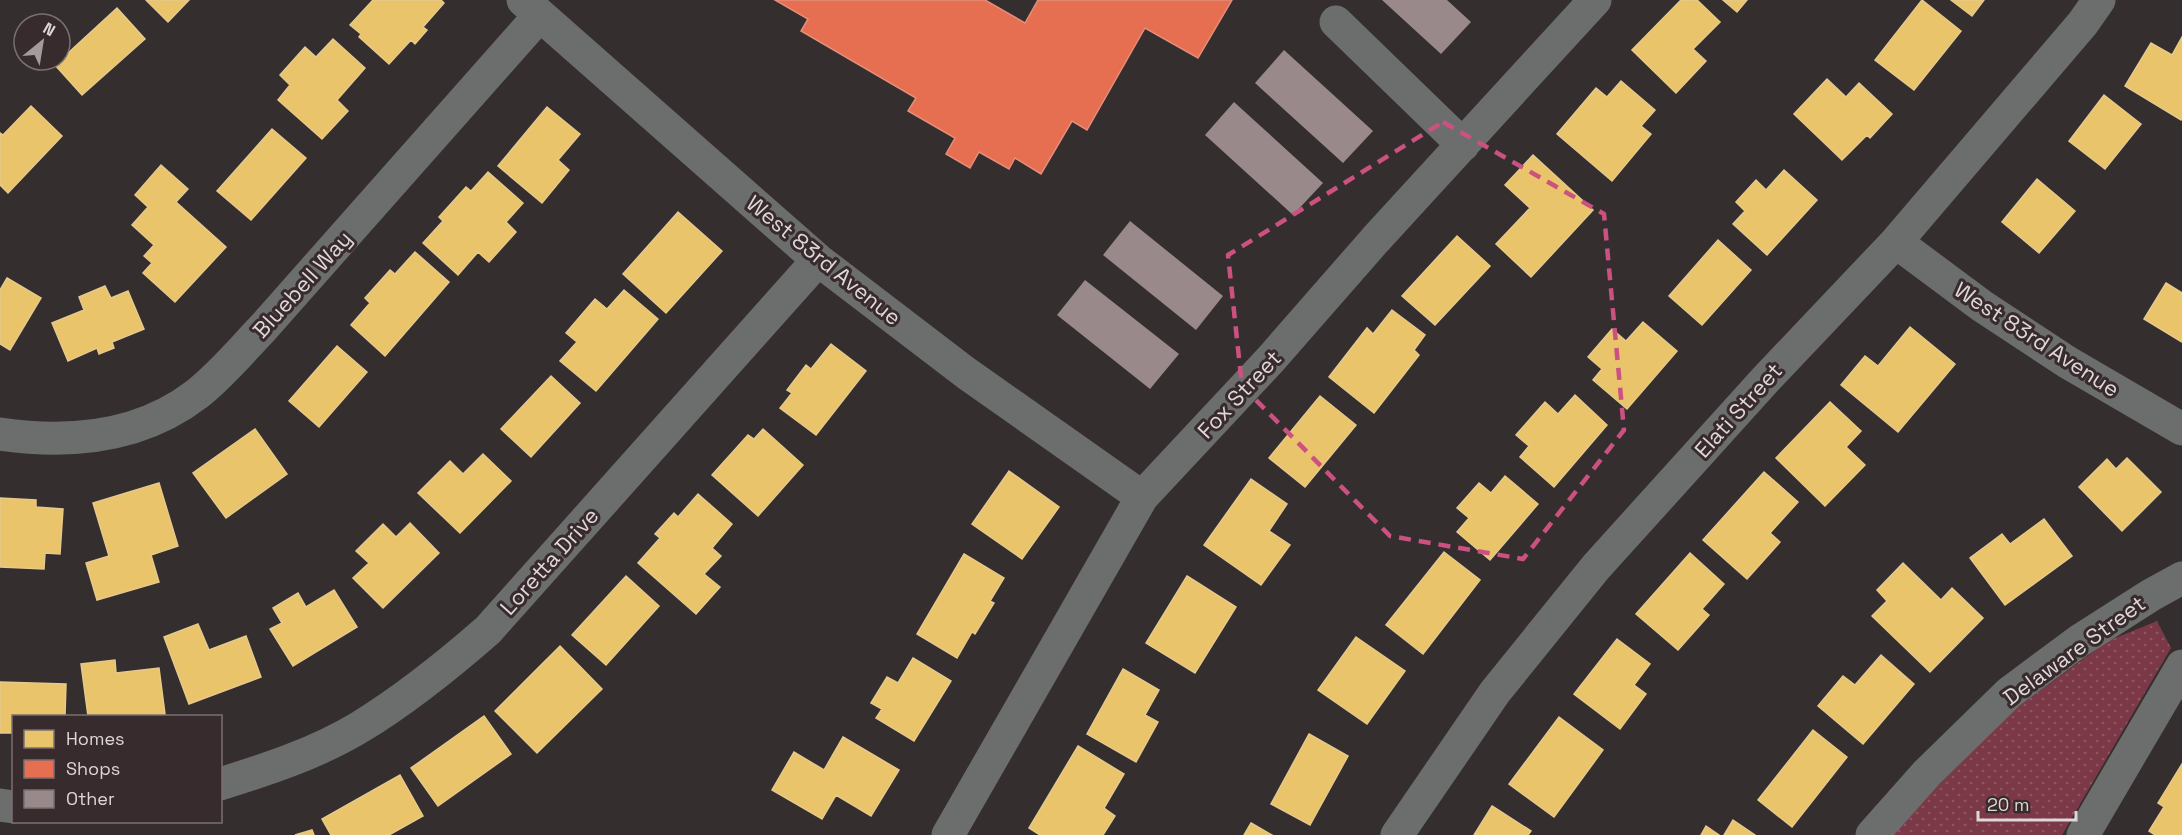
<svg xmlns="http://www.w3.org/2000/svg" width="2182" height="835" viewBox="0 0 2182 835" font-family="'Space Grotesk',sans-serif">
	<style>
		.grass { fill: url(#grass-dots) }
		.homes { fill: #e9c46a; stroke: #e6c98b; stroke-width: 1.5 }
		.shops { fill: #e76f51; stroke: #e58e79; stroke-width: 1.5 }
		.building { fill: #99898b }
		.lines { fill: none; stroke-linecap: round; stroke-linejoin: round }
		.minor { stroke: #6c6e6d; stroke-width: 33 }
		.marked { fill: none; stroke: #cb5180; stroke-width: 4.5; stroke-dasharray: 12 8; stroke-linejoin: round }
		.labels { text-anchor: middle; stroke-width: 6; stroke-linejoin: round; paint-order: stroke }
		.street-label { font-size: 22px; fill: #dfd6d7; stroke: #382b2d }
	</style>
	<defs>
		<pattern id="grass-dots" width="8" height="8" patternUnits="userSpaceOnUse" patternTransform="scale(1.5)"><rect width="8" height="8" fill="#7b3847"/><path d="M2 2h.1M6 6h.1" fill="none" stroke="#8d5461" stroke-width="1.8" stroke-linecap="round"/></pattern>
	</defs>
	<rect width="100%" height="100%" fill="#352e2f"/>
	<path class="grass" d="M2157 621 2171 648 2062 835H1892L1993 725 2108 641Z"/>
	<path class="homes" d="M146 0H189L168 22Z
		M373 0H441L444 3 423 27 427 30 415 44 411 40 389 64 359 37 361 34 350 25Z
		M1681 0H1697L1720 22 1693 49 1706 61 1676 93 1632 50Z
		M1723 0H1747L1737 12Z
		M1922 0 1961 31 1914 90 1875 60Z
		M1951 0H1984L1972 16Z
		M117 8 145 39 82 95 55 65Z
		M2182 37V118L2181 120 2125 86 2151 43 2172 55Z
		M333 39 365 68 337 100 348 111 322 139 278 100 290 85 280 75 305 47 316 57Z
		M1827 79 1846 97 1859 83 1892 114 1870 138 1867 135 1842 160 1794 114Z
		M1621 81 1655 110 1641 126 1651 134 1612 181 1557 134 1596 88 1607 97Z
		M2104 95 2141 124 2105 169 2069 141Z
		M31 106 62 136 8 193 0 185V133L3 135Z
		M547 107 580 134 558 160 569 170 542 203 498 166Z
		M272 129 306 158 251 220 217 191Z
		M1533 155 1593 210 1531 277 1496 244 1530 208 1505 185Z
		M161 165 188 189 176 202 226 247 175 302 143 273 152 263 144 256 154 245 132 225 148 207 135 195Z
		M1784 170 1817 200 1767 255 1733 224 1745 211 1736 202 1756 180 1766 190Z
		M488 172 523 203 506 222 516 232 489 262 478 252 458 275 423 243 443 221 439 217 466 187 471 191Z
		M2037 179 2075 211 2039 253 2002 222Z
		M678 212 722 251 666 313 623 274Z
		M1457 236 1490 266 1435 325 1402 296Z
		M1718 240 1751 270 1702 325 1669 296Z
		M415 252 449 282 385 356 351 325 370 303 365 298 390 270 395 274Z
		M7 278 41 298 10 350 0 344V290Z
		M2166 283 2182 293V342L2144 319Z
		M105 286 111 298 128 291 144 329 112 342 114 348 99 354 97 348 68 361 52 323 84 310 79 297Z
		M624 290 658 319 596 391 560 361 577 342 566 333 595 299 607 309Z
		M1392 310 1425 335 1414 350 1419 355 1374 413 1329 377 1367 328 1373 334Z
		M1643 322 1677 351 1627 409 1593 380 1602 369 1588 357 1612 329 1626 341Z
		M1910 327 1955 364 1898 432 1841 385 1865 356 1878 366Z
		M831 344 866 371 816 435 780 408 792 393 787 390 806 365 811 369Z
		M337 346 367 372 319 427 289 401Z
		M551 376 580 403 531 457 501 429Z
		M1575 395 1607 425 1554 487 1520 457 1529 446 1516 435 1545 402 1558 414Z
		M1320 396 1356 425 1305 487 1269 458Z
		M1830 402 1861 431 1846 447 1865 465 1825 506 1776 458Z
		M255 429 287 474 226 518 193 473Z
		M763 429 803 465 758 516 712 475 748 435 754 439Z
		M483 454 511 481 460 533 418 493 450 461 463 474Z
		M2127 458 2161 492 2122 531 2079 487 2107 459 2116 469Z
		M1009 471 1059 507 1022 559 972 524Z
		M1764 472 1798 502 1770 533 1780 542 1747 579 1703 540Z
		M1505 476 1538 504 1490 560 1457 532 1469 518 1457 508 1479 483 1491 493Z
		M1251 479 1287 504 1269 531 1290 545 1261 585 1204 545Z
		M159 483 178 546 151 555 159 582 97 600 86 563 109 556 93 503Z
		M698 494 732 524 712 548 721 556 704 574 720 587 696 614 638 563 660 538 655 534 674 513 678 517Z
		M0 498 36 500V507L63 509 60 554 45 553 44 569 0 567Z
		M2044 519 2072 556 2005 605 1970 558 2002 534 2010 544Z
		M410 523 439 553 383 608 353 578 369 563 356 551 383 524 396 537Z
		M1444 552 1480 580 1423 654 1386 625Z
		M1690 553 1724 584 1702 609 1709 615 1678 650 1636 614Z
		M964 554 1004 578 990 601 994 603 975 634 972 632 957 658 917 634Z
		M1903 563 1941 600 1952 588 1983 618 1930 672 1872 616 1887 601 1877 590Z
		M626 576 659 606 606 665 572 635Z
		M1187 576 1236 607 1195 673 1146 643Z
		M334 590 357 627 293 666 270 629 282 623 273 608 298 593 306 607Z
		M198 624 209 650 246 636 261 677 189 704 164 637Z
		M1356 637 1405 671 1367 724 1318 690Z
		M1617 639 1650 664 1634 685 1646 694 1620 729 1574 694Z
		M560 646 602 689 537 753 495 711Z
		M1881 655 1914 684 1863 744 1818 706 1843 676 1855 685Z
		M913 658 951 681 914 741 876 718 882 709 871 703 887 677 898 683Z
		M115 660 116 673 159 668 165 714 145 716H88L81 664Z
		M1123 669 1159 690 1145 715 1158 722 1136 762 1087 734Z
		M0 682 66 684 65 716H14V733H0Z
		M484 716 511 754 438 806 411 768Z
		M1559 717 1603 750 1554 817 1509 784Z
		M1813 730 1847 757 1792 827 1758 800Z
		M1309 734 1348 756 1310 825 1271 804Z
		M843 737 899 770 871 816 836 795 822 819 772 790 794 752 824 770Z
		M1078 746 1124 774 1104 808 1115 816 1103 835H1040L1029 828Z
		M2182 764V835H2155L2149 831 2164 807 2158 803Z
		M400 775 423 816 389 835H331L322 819Z
		M1492 806 1531 831 1528 835H1474Z
		M1733 820 1755 835H1724Z
		M1251 823 1272 835H1244Z
		M1706 826 1719 835H1701Z
		M312 830 314 835H295Z"/>
	<path class="shops" d="M775 0H985L1025 23 1038 0H1232L1198 58 1145 28 1087 130 1072 121 1041 174 1015 158 1009 169 979 152 970 168 946 154 955 138 908 111 916 98 801 31 808 19Z"/>
	<path class="building" d="M1382 0H1447L1471 22 1441 54Z
		M1284 50 1373 131 1343 163 1255 83Z
		M1234 102 1323 183 1293 215 1205 135Z
		M1130 221 1223 296 1196 330 1103 255Z
		M1085 280 1179 354 1150 389 1057 315Z"/>
	<g class="lines">
		<path class="minor" d="M523 0 818 260 966 373 1142 497
			M1336 22 1463 145
			M1896 242 1982 306 2067 362 2182 429
			M0 434C69 444 140 438 197 394 221 375 241 351 262 329L540 15
			M220 784C268 769 317 753 360 727 406 699 448 665 488 630L818 260
			M0 805 14 807
			M948 835 1142 497 1271 359 1375 240 1595 0
			M1397 835 1495 692 1596 567 1766 379 1896 242 2083 23 2099 0
			M1872 835 1927 773 2009 693 2079 641 2151 595 2182 578
			M2083 835 2182 666"/>
	</g>
	<path class="marked" d="M1443 122 1604 214 1624 430 1523 559 1390 536 1242 386 1228 255Z"/>
	<g class="labels">
		<g class="street-label">
			<text transform="translate(824 260) rotate(39)" y="8">West 83rd Avenue</text>
			<text transform="translate(302 284) rotate(-48)" y="8">Bluebell Way</text>
			<text transform="translate(2037 339) rotate(33)" y="8">West 83rd Avenue</text>
			<text transform="translate(1239 394) rotate(-47)" y="8">Fox Street</text>
			<text transform="translate(1738 410) rotate(-48)" y="8">Elati Street</text>
			<text transform="translate(549 561) rotate(-48)" y="8">Loretta Drive</text>
			<text transform="translate(2074 650) rotate(-36)" y="8">Delaware Street</text>
		</g>
	</g>
	<rect x="12" y="715" width="210" height="108" fill="#382b2d" stroke="#7b6f71" stroke-width="1.5"/>
	<rect x="24" y="730" width="30" height="18" fill="#e9c46a" stroke="#7b6f71" stroke-width="1.5"/>
	<text x="66" y="745" font-size="18" fill="#dfd6d7">Homes</text>
	<rect x="24" y="760" width="30" height="18" fill="#e76f51" stroke="#7b6f71" stroke-width="1.5"/>
	<text x="66" y="775" font-size="18" fill="#dfd6d7">Shops</text>
	<rect x="24" y="790" width="30" height="18" fill="#99898b" stroke="#7b6f71" stroke-width="1.5"/>
	<text x="66" y="805" font-size="18" fill="#dfd6d7">Other</text>
	<g transform="translate(42 42) rotate(30)"><circle r="28" fill="#382b2d" stroke="#7b6f71" stroke-width="1.5"/>
	<path d="M0-4.5L10 22L0 15L-10 22Z" fill="#a49b9c"/>
	<text y="-9" font-size="16" font-weight="bold" text-anchor="middle" fill="#dfd6d7">N</text>
	</g>
	<path d="M1978 811v9h98v-9" fill="none" stroke="#dfd6d7" stroke-width="3"/>
	<text x="1987" y="811" font-size="18" fill="#dfd6d7" stroke="#382b2d" stroke-width="4.5" paint-order="stroke">20 m</text>
</svg>
